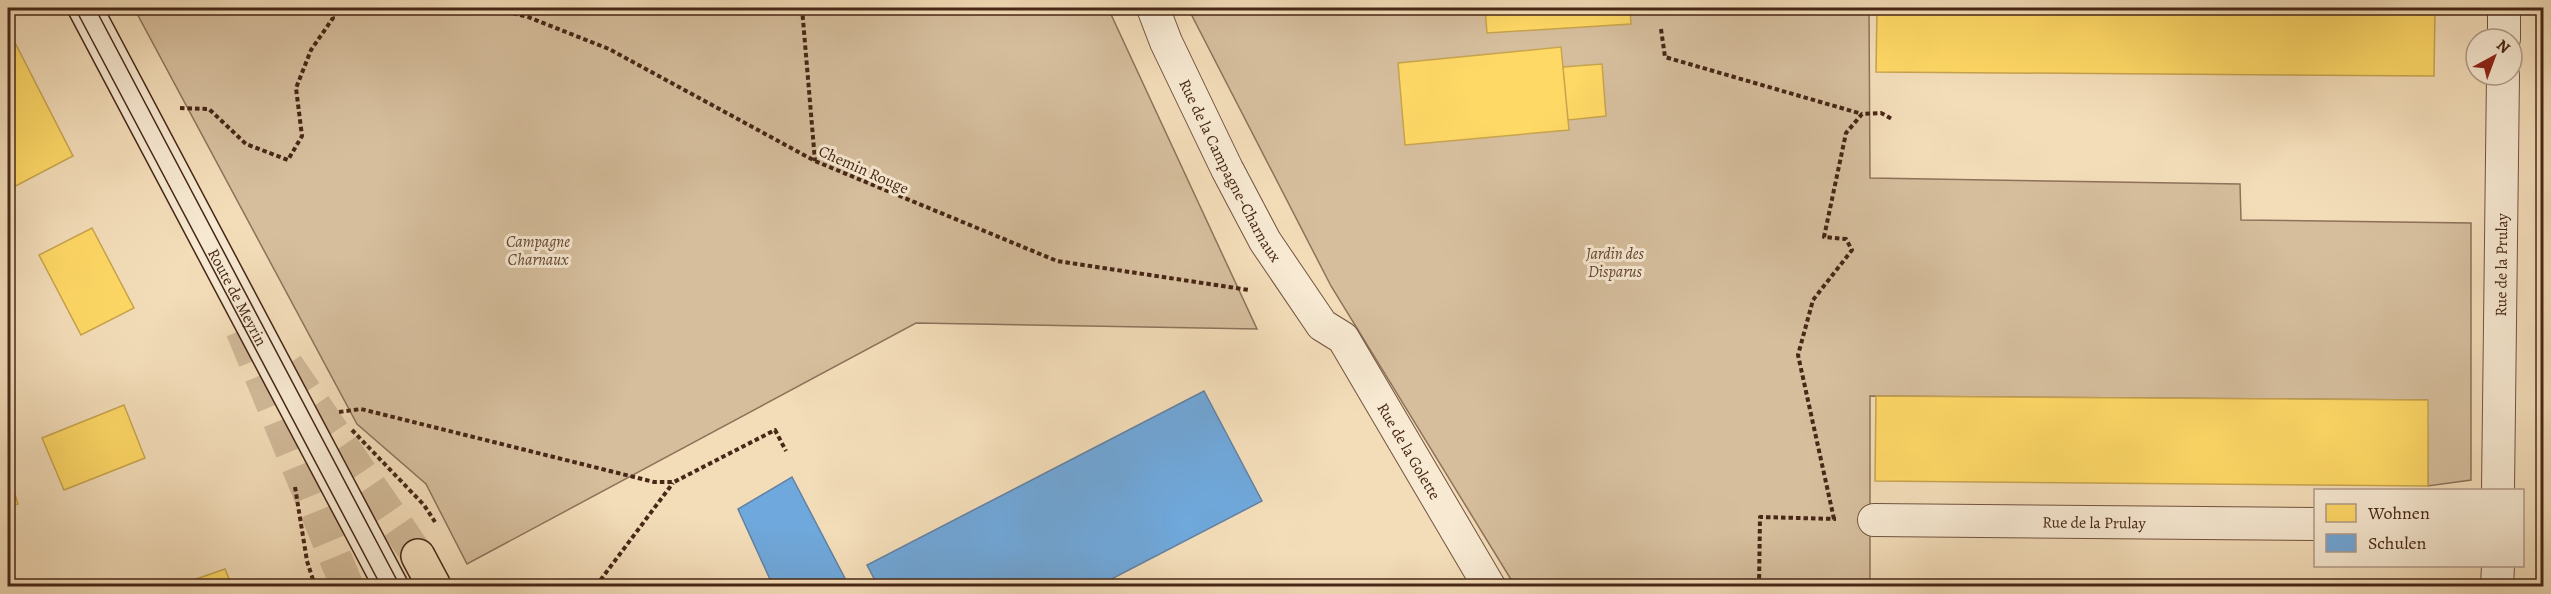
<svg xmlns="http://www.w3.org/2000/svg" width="2551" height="594" viewBox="0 0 2551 594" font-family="Alegreya,serif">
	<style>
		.green { fill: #d6be9d; stroke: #8e725a; stroke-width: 1.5 }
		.homes { fill: #ffd966; stroke: #c8a44e; stroke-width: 1.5 }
		.schools { fill: #6fa8dc; stroke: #6381a1; stroke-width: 1.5 }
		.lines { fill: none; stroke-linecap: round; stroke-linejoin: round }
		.primary-tunnel { stroke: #d1b998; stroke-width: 33; stroke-dasharray: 33 16; stroke-linecap: butt }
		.street-casing { stroke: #72543f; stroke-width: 34 }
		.secondary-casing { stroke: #472716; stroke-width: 36 }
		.primary-casing { stroke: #472716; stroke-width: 36 }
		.path { stroke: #472716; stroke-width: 4; stroke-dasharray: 4.5 3; stroke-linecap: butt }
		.street { stroke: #f7e9d2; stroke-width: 32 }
		.secondary { stroke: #f7e9d2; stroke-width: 33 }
		.primary { stroke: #f3ddb9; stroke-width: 33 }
		.tram { stroke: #472716; stroke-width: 1.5 }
		.labels { text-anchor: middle; stroke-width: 6; stroke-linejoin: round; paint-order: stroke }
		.street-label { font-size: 16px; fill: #472716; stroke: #f7e9d2 }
		.park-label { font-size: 16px; font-style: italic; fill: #644531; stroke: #f7e9d2 }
	</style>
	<rect width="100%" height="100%" fill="#f3ddb9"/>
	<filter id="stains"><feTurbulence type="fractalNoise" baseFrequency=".00333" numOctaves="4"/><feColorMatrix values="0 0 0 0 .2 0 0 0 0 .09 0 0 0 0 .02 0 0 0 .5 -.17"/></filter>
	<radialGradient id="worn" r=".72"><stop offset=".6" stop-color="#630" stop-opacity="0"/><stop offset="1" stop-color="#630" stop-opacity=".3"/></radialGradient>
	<path class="green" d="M134 8H1108L1257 329 916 323 467 564 426 484 357 424Z
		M1188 8H1869L1870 178 2240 184 2241 220 2471 223V480L2428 486 2427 400 1870 396V586H1515L1331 286Z"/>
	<path class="homes" d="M1485 8H1630L1631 24 1487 33Z
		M1877 8H2435L2434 76 1876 72Z
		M8 29 73 156 8 190Z
		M1561 47 1569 130 1405 145 1398 63Z
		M1602 64 1606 116 1568 120 1563 67Z
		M92 228 134 308 81 335 39 255Z
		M1876 396 2428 400V486L1875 481Z
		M124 405 145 458 64 490 42 438Z
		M8 473 18 504 8 507Z
		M225 569 232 586H176Z"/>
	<path class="schools" d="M1204 391 1262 501 1098 586H878L867 565Z
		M792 477 849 586H773L738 509Z"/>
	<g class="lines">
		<path class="primary-tunnel" d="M242 330 347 586
			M287 365 418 556"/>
		<g class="street-casing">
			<g id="street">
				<path id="s1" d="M1153 8 1166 42 1227 169 1265 241 1322 325 1343 338 1489 586"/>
				<path d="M2504 39V8"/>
				<path id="s2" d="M2498 490 2503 75"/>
				<path id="s3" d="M1874 520 2316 524"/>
				<path d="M2497 586 2498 566"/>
			</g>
		</g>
		<g class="secondary-casing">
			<g id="secondary">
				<path id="s4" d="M85 8 391 586"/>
			</g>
		</g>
		<g class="primary-casing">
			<path id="primary" d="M418 556 434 586"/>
		</g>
		<path class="path" d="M491 8 528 17 609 49 815 161 1057 261 1249 290
			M802 8 815 161
			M1661 29 1665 57 1862 114
			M180 108 209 109 246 144 288 160 302 136 296 88 311 50 333 18 329 8
			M339 412 361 409 654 482H674L775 430 786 451
			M352 430 424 505 435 522
			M295 487 307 561 315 586
			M1834 519 1798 355 1813 300 1852 250 1846 239 1824 237 1846 133 1862 114 1881 113 1892 119
			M596 586 673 483
			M1759 586 1760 517 1836 519"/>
		<use href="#street" class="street"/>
		<use href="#secondary" class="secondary"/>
		<use href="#primary" class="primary"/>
		<path class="tram" d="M75 8 381 586
			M95 8 400 586"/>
	</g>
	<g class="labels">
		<g class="street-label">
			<text transform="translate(864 169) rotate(24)" y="6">Chemin Rouge</text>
			<text dy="6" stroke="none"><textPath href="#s1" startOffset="180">Rue de la Campagne-Charnaux</textPath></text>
			<text dy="6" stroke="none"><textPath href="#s2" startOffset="225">Rue de la Prulay</textPath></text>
			<text dy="6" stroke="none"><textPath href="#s4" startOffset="327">Route de Meyrin</textPath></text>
			<text dy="6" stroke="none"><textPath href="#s1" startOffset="516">Rue de la Golette</textPath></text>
			<text dy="6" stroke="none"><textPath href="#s3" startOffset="220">Rue de la Prulay</textPath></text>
		</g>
		<g class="park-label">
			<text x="538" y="247">Campagne<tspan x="538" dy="18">Charnaux</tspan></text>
			<text x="1615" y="259">Jardin des<tspan x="1615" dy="18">Disparus</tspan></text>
		</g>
	</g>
	<rect width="2551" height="594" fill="none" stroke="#f3ddb9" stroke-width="30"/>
	<rect x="9" y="9" width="2533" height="576" fill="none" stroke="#472716" stroke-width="3"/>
	<rect x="15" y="15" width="2521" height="564" fill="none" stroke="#472716" stroke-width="1.5"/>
	<rect x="2314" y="489" width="210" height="78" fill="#f7e9d2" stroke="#b19b87" stroke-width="1.5"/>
	<rect x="2326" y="504" width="30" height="18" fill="#ffd966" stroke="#b19b87" stroke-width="1.5"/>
	<text x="2368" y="519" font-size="18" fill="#472716">Wohnen</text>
	<rect x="2326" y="534" width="30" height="18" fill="#6fa8dc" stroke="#b19b87" stroke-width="1.5"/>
	<text x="2368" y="549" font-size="18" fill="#472716">Schulen</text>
	<g transform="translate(2494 57) rotate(41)"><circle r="28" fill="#f7e9d2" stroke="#b19b87" stroke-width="1.5"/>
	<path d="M0-4.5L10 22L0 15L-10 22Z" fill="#8f2418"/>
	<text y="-9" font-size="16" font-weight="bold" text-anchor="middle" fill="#472716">N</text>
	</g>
	<rect width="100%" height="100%" filter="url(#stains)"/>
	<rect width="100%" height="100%" fill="url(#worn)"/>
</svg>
